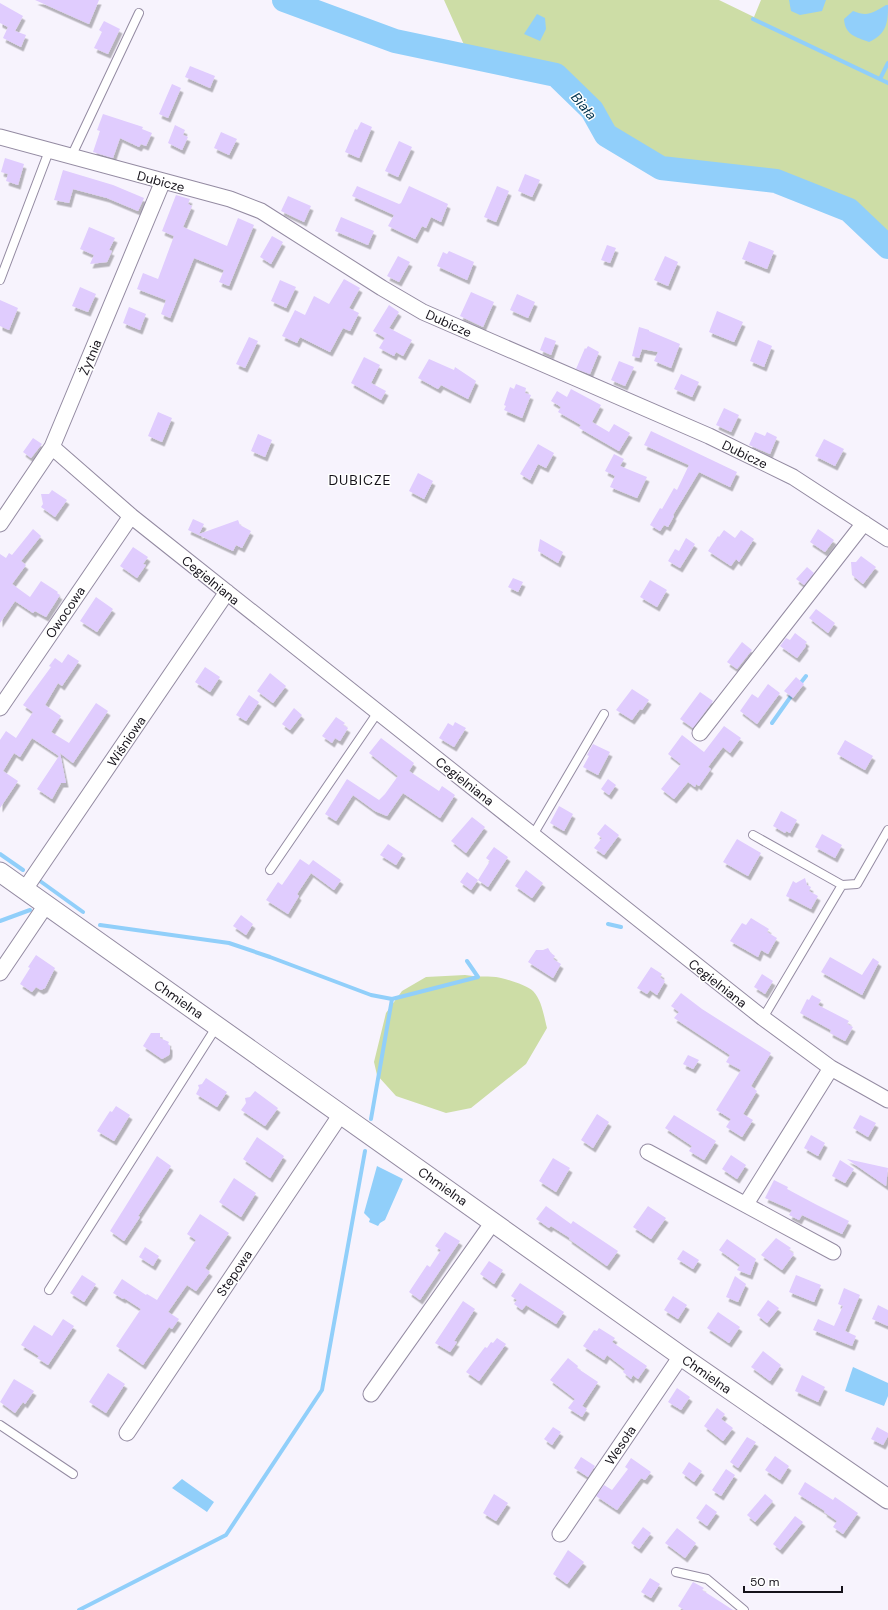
<svg xmlns="http://www.w3.org/2000/svg" width="888" height="1610" viewBox="0 0 888 1610" font-family="'DM Sans',sans-serif">
	<style>
		.green { fill: #cddda6 }
		.water { fill: #91cffa }
		.lines { fill: none; stroke-linecap: round; stroke-linejoin: round }
		.stream { stroke: #91cffa; stroke-width: 4 }
		.river { stroke: #91cffa; stroke-width: 24 }
		.building { fill: #e0ccfe; filter: url(#shadow) }
		.service-casing { stroke: #948ba2; stroke-width: 10 }
		.minor-casing { stroke: #948ba2; stroke-width: 17 }
		.tertiary-casing { stroke: #948ba2; stroke-width: 21 }
		.service { stroke: #fff; stroke-width: 8 }
		.minor { stroke: #fff; stroke-width: 15 }
		.tertiary { stroke: #fff; stroke-width: 19 }
		.labels { text-anchor: middle; stroke-width: 3; stroke-linejoin: round; paint-order: stroke }
		.street-label { font-size: 13px; fill: #15121a; stroke: #fff }
		.water-label { font-size: 14px; font-style: italic; fill: #003450; stroke: #fff }
		.neighbourhood-label { font-size: 14px; letter-spacing: 1px; fill: #15121a; stroke: #fff }
	</style>
	<defs>
		<filter id="shadow"><feDropShadow dx="2.5" dy="4.5" stdDeviation="0" flood-color="#0004"/></filter>
	</defs>
	<rect width="100%" height="100%" fill="#f7f3fd"/>
	<path class="green" d="M444 0H719L754 17 761 0H888V247L849 210 776 181 661 168 606 135 592 110 556 75 469 56Z
		M465 975C476 977 485 976 496 977 504 978 527 985 533 991 542 1000 544 1017 547 1028L526 1064 471 1108 446 1113 396 1096 377 1075 374 1062 386 1013 402 991 426 977Z"/>
	<path class="water" d="M789 0H826L822 11 800 15 791 11Z
		M886 5H888C888 22 887 34 869 42 856 37 845 35 844 19L853 11C868 17 872 13 886 5Z
		M537 14 545 18 546 29 540 41 524 34Z
		M377 1166 403 1179 385 1220 380 1223 378 1226 369 1222 370 1219 364 1213Z
		M853 1367 888 1383V1396L884 1406 845 1391Z
		M182 1479 214 1502 207 1512 172 1488Z"/>
	<g class="lines">
		<path class="stream" d="M753 19 888 83
			M880 79 888 63
			M799 685 806 676
			M772 723 794 692
			M0 854 23 870
			M40 881 83 912
			M0 921 30 910
			M608 924 621 927
			M100 925 229 943 270 957 371 995 392 999 478 977 467 961
			M371 1119 392 999
			M79 1610 226 1535 322 1390 365 1151"/>
		<path class="river" d="M284 0 395 41 556 75 592 110 606 135 661 168 776 181 849 210 888 247"/>
	</g>
	<path class="building" d="M35 0H99L89 24Z
		M0 3 23 16 15 31 26 35 21 47 3 38 8 27 0 23Z
		M104 21 120 29 108 54 94 48 102 32 99 30Z
		M190 66 215 76 210 88 185 77Z
		M172 84 181 88 168 118 159 114Z
		M103 114 143 127 142 129 152 133 146 146 141 144 139 147 120 138 113 158 93 152 100 131 97 130Z
		M361 122 372 127 359 158 345 152 355 129 357 130Z
		M175 125 185 130 183 135 188 137 182 150 168 143Z
		M221 132 237 139 229 155 214 148Z
		M399 141 412 147 398 177 385 171Z
		M5 158 24 164 18 185 6 181 8 174 1 172Z
		M63 170 113 185 144 198 138 211 107 198 73 189 69 203 54 200Z
		M525 174 540 180 532 197 518 191Z
		M357 186 399 204 401 203 409 186 448 204 441 222 431 217 426 228 422 226 415 239 388 226 394 215 352 196Z
		M497 186 509 191 496 222 484 217Z
		M176 195 190 199 188 204 192 206 183 227 227 246 238 218 254 225 229 286 219 282 224 270 194 258 170 318 161 314 166 300 137 289 143 273 158 279 174 236 162 231Z
		M288 196 311 206 304 222 281 211Z
		M341 217 374 231 368 245 335 231Z
		M89 227 115 238 109 250 112 251 107 262 90 264 94 255 80 249Z
		M272 236 283 242 271 264 260 257Z
		M749 241 774 251 767 269 742 259Z
		M607 245 616 248 610 263 601 260Z
		M449 251 474 262 467 280 437 266 443 252 447 254Z
		M398 256 410 262 399 282 387 276Z
		M665 256 678 262 668 286 654 280Z
		M344 279 360 288 349 308 359 313 350 331 343 328 330 352 300 337 297 343 282 336 295 310 305 315 314 296 329 304Z
		M280 280 296 287 286 308 271 301Z
		M80 287 96 294 88 312 72 306Z
		M471 292 494 302 483 327 460 316Z
		M517 294 535 302 528 318 510 310Z
		M0 300 18 308 9 330 0 326Z
		M389 305 399 312 389 328 412 340 403 356 396 352 394 356 379 348 385 338 373 331Z
		M129 307 146 314 140 330 123 323Z
		M717 311 743 322 734 342 709 332Z
		M639 327 649 330V331L680 344 671 368 654 361 658 352 642 349 639 358 632 356Z
		M249 337 258 341 245 368 236 364Z
		M545 337 556 341 551 355 540 350Z
		M758 340 772 346 764 367 750 361Z
		M588 346 599 352 590 374 576 369 585 348 586 349Z
		M364 357 380 365 371 383 386 391 381 400 351 383Z
		M429 359 454 370 455 367 476 381 468 399 441 385 438 389 418 378Z
		M619 361 634 367 625 386 611 380Z
		M681 374 699 382 692 397 674 389Z
		M516 384 526 388 525 393 531 395 522 418 504 410 506 406 504 405 510 387 514 389Z
		M571 389 601 405 592 422 609 432 614 424 630 433 619 451 579 428 581 425 558 412 561 407 551 401 557 391 567 397Z
		M724 408 739 415 731 432 716 425Z
		M158 412 172 418 162 442 148 436Z
		M651 431 737 472 730 487 699 472 673 515 674 516 668 527 664 525 660 531 650 525 660 508 662 509 674 488 677 490 689 465 644 445Z
		M755 432 765 436 767 432 777 437 770 454 749 445Z
		M258 434 272 440 265 457 251 451Z
		M33 438 42 444 31 458 23 452Z
		M824 439 844 449 835 466 815 456Z
		M538 444 554 453 546 468 538 464 530 480 520 474Z
		M614 454 624 459 620 466 647 477 637 498 610 487 615 476 605 471Z
		M418 473 433 481 424 499 409 491Z
		M52 490 67 500 55 517 41 507 43 504 41 494H49Z
		M193 519 204 524 199 534 238 520 240 525 251 531 242 548 236 545 233 551 188 530Z
		M33 529 41 536 21 561 26 565 12 584 30 597 41 581 58 592 57 593 60 595 46 617 35 611 33 613 15 601 0 623V554L6 558 9 553 12 555Z
		M818 529 834 540 825 552 810 542Z
		M724 530 735 538 741 530 754 539 739 562 736 559 731 566 708 551 718 536 719 537Z
		M686 538 695 544 680 568 668 561 675 549 679 551Z
		M540 539 563 552 558 563 538 551Z
		M133 547 148 557 143 564 146 565 137 578 120 566Z
		M861 556 876 567 863 584 852 575 851 562H856Z
		M807 567 814 573 804 585 796 579Z
		M513 578 523 582 518 592 508 587Z
		M650 580 667 590 657 607 640 597Z
		M96 597 113 609 97 632 80 621Z
		M816 609 835 623 828 633 809 618Z
		M795 633 807 642 805 644 806 646 797 658 780 646 786 638 790 640Z
		M742 642 752 650 737 669 727 662Z
		M68 654 79 661 62 686 58 683 45 705 61 716 51 732 69 743 96 703 108 711 73 763 60 753 66 783H61L52 799 37 789 59 756 32 738 20 757 14 753 3 771 18 781 0 808V740L6 731 16 738 33 712 23 705 51 667 49 666 55 658 62 663Z
		M205 667 220 677 210 692 195 682Z
		M270 673 286 686 273 703 257 691Z
		M796 677 804 684 793 698 784 691Z
		M768 684 780 693 757 724 740 711 752 694 758 698Z
		M632 689 649 700 642 710 640 709 632 720 616 710Z
		M700 692 713 701 693 728 680 719Z
		M249 695 259 702 246 721 236 715Z
		M294 708 302 715 290 730 282 724Z
		M336 717 345 723 343 725 348 728 340 741 335 738 332 743 322 736Z
		M455 722 466 728 454 747 439 738 448 723 453 726Z
		M724 726 741 738 730 753 723 747 708 767 711 769 699 786 696 784 695 787 688 782 674 799 661 789 681 764 668 754 682 735 704 752Z
		M381 738 414 763 409 771 439 791 442 786 455 795 440 818 403 793 387 816 375 811 353 795 336 821 325 814 347 779 379 800 385 794 398 776 369 753Z
		M845 740 873 756 865 770 837 754Z
		M593 744 610 752 598 775 583 767 589 756 587 755Z
		M608 779 616 785 609 795 601 789Z
		M559 806 573 814 564 831 550 823Z
		M781 811 797 820 790 833 786 831 785 833 773 826Z
		M472 817 485 827 466 853 451 841Z
		M605 824 619 835 604 855 594 848 602 838 597 834Z
		M822 834 842 845 835 858 815 847Z
		M737 839 761 853 748 876 723 862Z
		M388 844 403 854 396 865 380 855Z
		M494 847 508 857 488 887 478 880 471 890 460 882 467 872 478 880 490 861 486 858Z
		M300 859 309 865 313 860 341 880 334 890 311 873 297 894 299 896 288 914 266 900 278 882 282 885Z
		M526 870 543 883 532 898 515 886Z
		M805 878 807 885 811 887 809 891 818 896 811 909 786 896 793 881 796 883Z
		M241 915 253 924 246 935 233 926Z
		M751 918 769 929 767 932 777 938 768 954 761 950 758 957 730 941 742 923 746 925Z
		M548 948 551 953 555 956 553 959 561 964 553 978 528 962 536 950H543Z
		M36 955 55 968 45 988 41 990 36 987 32 992 20 984 30 968 28 967Z
		M830 957 862 975 873 958 879 962 862 995 821 972Z
		M651 967 662 974 660 977 665 981 657 995 650 990 647 994 637 988Z
		M762 974 773 981 765 994 754 987Z
		M681 993 702 1009 771 1053 751 1086 757 1091 743 1114 753 1120 742 1137 726 1127 731 1119 716 1110 741 1070 726 1062 730 1055 674 1018 679 1012 671 1006Z
		M812 995 821 1000 818 1005 849 1021 847 1024 853 1027 845 1041 830 1033 831 1030 800 1013 807 999 809 1000Z
		M151 1033H160V1038L169 1042 168 1044 170 1046V1052L169 1055 162 1059 143 1046Z
		M688 1055 699 1060 693 1069 683 1064Z
		M206 1078 227 1092 217 1107 196 1094 199 1088 198 1085 202 1084Z
		M255 1091 278 1108 265 1126 241 1110 246 1103 245 1098 250 1097Z
		M116 1106 130 1115 114 1141 97 1131 110 1111 112 1112Z
		M597 1114 609 1122 593 1148 581 1140Z
		M674 1115 716 1141 704 1160 689 1151 692 1146 665 1128Z
		M860 1115 876 1123 868 1137 853 1128Z
		M811 1135 825 1143 818 1156 804 1148Z
		M257 1137 284 1156 270 1178 243 1159Z
		M731 1155 746 1165 737 1179 722 1169Z
		M157 1156 171 1166 138 1216 140 1217 124 1241 110 1231Z
		M553 1158 570 1168 556 1192 539 1181Z
		M847 1159 888 1168 886 1186Z
		M840 1160 854 1169 845 1183 832 1176Z
		M234 1178 256 1193 241 1217 219 1202Z
		M774 1180 788 1187 787 1189 817 1205 849 1221 842 1234 802 1215 799 1220 789 1215 792 1210 765 1198Z
		M546 1206 571 1224 573 1221 618 1251 607 1266 569 1239 570 1238 551 1226 549 1228 536 1219Z
		M648 1206 666 1218 651 1239 633 1227Z
		M200 1214 229 1233 205 1268 210 1272 196 1291 187 1285 168 1312 179 1319 172 1329 169 1327 143 1365 116 1346 141 1309 124 1298 123 1299 113 1293 122 1279 146 1295 147 1294 157 1300 196 1240 187 1234Z
		M445 1232 460 1241 420 1300 409 1292 427 1265 430 1267 441 1250 435 1246Z
		M776 1238 791 1248 789 1250 794 1254 782 1270 761 1255Z
		M727 1239 756 1259 750 1275 737 1270 740 1265 719 1250Z
		M145 1247 159 1256 153 1266 139 1257Z
		M683 1250 699 1260 693 1269 677 1259Z
		M489 1261 503 1270 494 1284 480 1274Z
		M82 1275 96 1284 84 1302 70 1293Z
		M796 1275 821 1285 814 1302 789 1292Z
		M735 1276 746 1284 738 1302 726 1297Z
		M520 1283 564 1312 556 1324 526 1305 522 1310 514 1304 517 1300 511 1296Z
		M844 1288 860 1295 845 1331 856 1336 852 1346 813 1330 818 1319 834 1326 843 1306 838 1304Z
		M673 1296 687 1305 678 1319 664 1310Z
		M768 1300 779 1308 767 1323 757 1315Z
		M463 1301 475 1309 454 1341 457 1342 450 1352 435 1343Z
		M878 1305 888 1310V1326L872 1319Z
		M718 1312 740 1327 729 1343 707 1328Z
		M63 1319 74 1326 48 1365 37 1358 39 1356 21 1345 34 1325 52 1336Z
		M599 1328 615 1338 612 1342 647 1366 638 1379 633 1375 631 1379 623 1372 625 1369 607 1355 604 1360 583 1346 594 1330 597 1331Z
		M497 1338 506 1344 479 1381 466 1372 485 1347 487 1348 491 1342 493 1343Z
		M763 1351 781 1365 770 1381 751 1367Z
		M568 1358 578 1366 577 1368 598 1382 582 1406 587 1409 582 1417 568 1408 575 1399 550 1380Z
		M108 1373 125 1384 106 1413 89 1402Z
		M802 1375 825 1387 818 1402 795 1391Z
		M14 1379 34 1391 25 1404 23 1402 15 1413 0 1402Z
		M677 1388 690 1397 681 1410 668 1402Z
		M717 1408 725 1414 721 1419 733 1428 723 1441 704 1426Z
		M553 1427 561 1432 552 1445 544 1439Z
		M877 1427 888 1433V1436L883 1445 871 1439Z
		M747 1437 756 1442 738 1468 730 1462Z
		M775 1456 789 1466 780 1480 765 1470Z
		M581 1457 595 1466 588 1477 574 1468Z
		M631 1458 651 1472 645 1480 641 1478 617 1510 596 1496 604 1485 612 1490 628 1469 625 1467Z
		M689 1462 702 1471 694 1482 682 1473Z
		M726 1469 735 1475 721 1496 712 1490Z
		M805 1482 833 1500 835 1497 858 1513 843 1534 833 1527 837 1521 824 1512 825 1511 798 1494Z
		M494 1494 508 1503 496 1521 483 1513Z
		M765 1494 773 1501 755 1522 747 1515Z
		M706 1504 717 1512 707 1526 696 1518Z
		M795 1516 803 1522 780 1550 773 1544Z
		M643 1527 651 1533 639 1549 631 1543Z
		M677 1528 696 1543 685 1558 665 1543Z
		M568 1550 584 1562 567 1584 553 1574Z
		M650 1578 660 1584 651 1598 641 1592Z
		M693 1582 704 1588 702 1590 733 1610H684L678 1606Z"/>
	<g class="lines">
		<g class="service-casing">
			<path id="service" d="M71 157 139 13
				M0 280 49 151
				M533 835 604 714
				M753 835 842 885
				M270 870 378 712
				M763 1018 842 885 857 884 888 830
				M49 1290 217 1026
				M0 1425 73 1474
				M676 1572 707 1579 744 1610"/>
		</g>
		<g class="minor-casing">
			<path id="minor" d="M0 137 230 199 261 211 382 288 423 312 709 436 793 477 888 539
				M52 447 131 516 763 1018 831 1068 888 1100
				M0 524 52 447 163 181
				M0 708 131 516
				M700 733 864 523
				M25 889 227 592
				M0 973 46 905
				M648 1152 833 1252
				M746 1204 831 1068
				M371 1394 493 1222
				M127 1433 341 1114
				M560 1534 681 1356"/>
		</g>
		<g class="tertiary-casing">
			<path id="tertiary" d="M0 872 681 1356 888 1499"/>
		</g>
		<use href="#service" class="service"/>
		<use href="#minor" class="minor"/>
		<use href="#tertiary" class="tertiary"/>
	</g>
	<g class="labels">
		<g class="street-label">
			<text transform="translate(161 181) rotate(15)" y="5">Dubicze</text>
			<text transform="translate(449 323) rotate(24)" y="5">Dubicze</text>
			<text transform="translate(90 357) rotate(-67)" y="5">Żytnia</text>
			<text transform="translate(745 454) rotate(26)" y="5">Dubicze</text>
			<text transform="translate(211 580) rotate(39)" y="5">Cegielniana</text>
			<text transform="translate(65 612) rotate(-56)" y="5">Owocowa</text>
			<text transform="translate(126 741) rotate(-56)" y="5">Wiśniowa</text>
			<text transform="translate(465 781) rotate(38)" y="5">Cegielniana</text>
			<text transform="translate(718 983) rotate(38)" y="5">Cegielniana</text>
			<text transform="translate(179 999) rotate(35)" y="5">Chmielna</text>
			<text transform="translate(443 1186) rotate(35)" y="5">Chmielna</text>
			<text transform="translate(234 1273) rotate(-56)" y="5">Stepowa</text>
			<text transform="translate(707 1374) rotate(35)" y="5">Chmielna</text>
			<text transform="translate(620 1445) rotate(-56)" y="5">Wesoła</text>
		</g>
		<g class="water-label">
			<text transform="translate(584 106) rotate(50)" y="5">Biała</text>
		</g>
		<g class="neighbourhood-label">
			<text x="360" y="485">DUBICZE</text>
		</g>
	</g>
	<path d="M744 1586v6h98v-6" fill="none" stroke="#15121a" stroke-width="2"/>
	<text x="750" y="1586" font-size="12" fill="#15121a" stroke="#ffffff" stroke-width="3" paint-order="stroke">50 m</text>
</svg>
